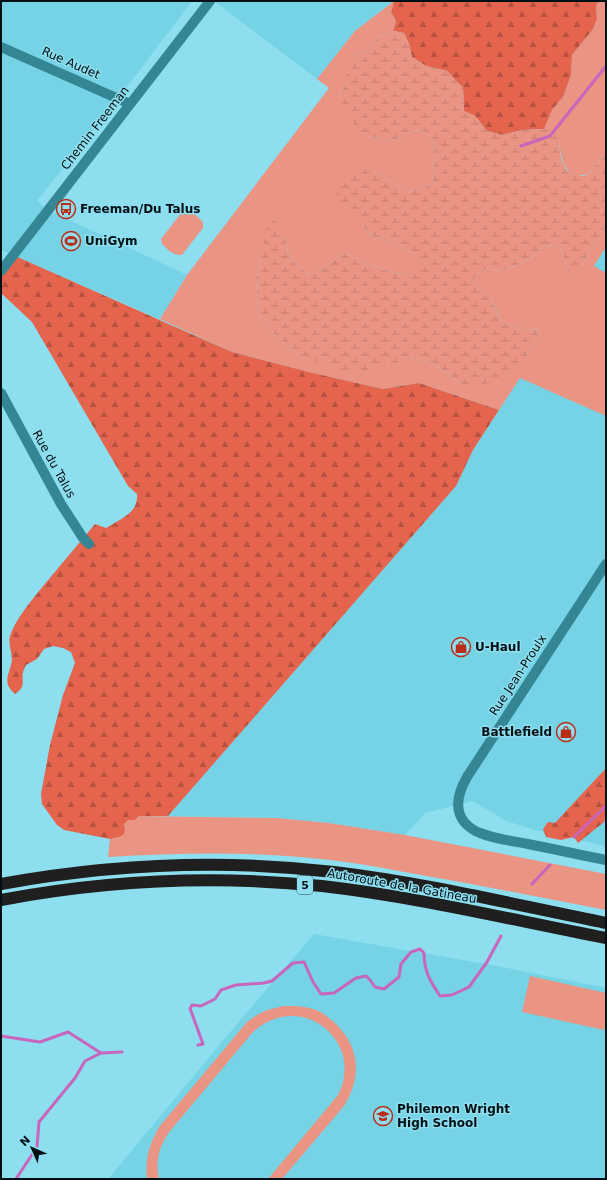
<svg xmlns="http://www.w3.org/2000/svg" width="607" height="1180" viewBox="0 0 607 1180" font-family="'DejaVu Sans',sans-serif">
	<style>
		.built { fill: #76d3e5 }
		.grass { fill: #ea9484 }
		.forest { fill: url(#forest-firs) }
		.wetland { fill: url(#wetland-marsh) }
		.lines { fill: none; stroke-linecap: round; stroke-linejoin: round }
		.stream { stroke: #c865bd; stroke-width: 3 }
		.minor { stroke: #348695; stroke-width: 10 }
		.highway { stroke: #1f1f1f; stroke-width: 12 }
		.labels { text-anchor: middle; stroke-width: 3; stroke-linejoin: round; paint-order: stroke }
		.shield { fill: #8ddeee; stroke: #2a4d55; stroke-width: 1 }
		.shield-label { font-size: 11px; font-weight: bold; fill: #000f14 }
		.street-label { font-size: 12px; fill: #000f14; stroke: #8ddeee }
		.poi-label { font-size: 12px; font-weight: bold; fill: #000f14; stroke: #8ddeee; text-anchor: start }
	</style>
	<defs>
		<pattern id="forest-firs" width="22" height="20" patternUnits="userSpaceOnUse"><rect width="22" height="20" fill="#e5644e"/><path d="M5 1l3.5 6h-7zM16 11l3.5 6h-7z" fill="#b75140"/></pattern>
		<pattern id="wetland-marsh" width="20" height="14" patternUnits="userSpaceOnUse"><rect width="20" height="14" fill="#ea9484"/><path d="M1 5h8M5 5V1M11 12h8M15 12V8" fill="none" stroke="#c77e71"/></pattern>
	</defs>
	<rect width="100%" height="100%" fill="#8ddeee"/>
	<path class="built" d="M1 1H192L126 88 37 201 48 210 187 275 160 319 1 250Z
		M214 1H393L355 31 317 79Z
		M606 247V846L535 830 506 821 473 801 425 813 405 835 329 823 277 818 168 816 456 486 473 450Z
		M314 934 502 967 606 988V1047L604 1051 606 1053V1179H108L231 1031Z"/>
	<path class="grass" d="M394 1 391 12 396 21 393 31 379 37 369 49 356 55 347 65 346 84 339 96 370 137 380 138 392 141 415 130 426 132 434 141 435 158 433 183 419 190 407 191 372 170 362 225 372 236 383 239 412 252 426 261C423 264 421 268 418 270 401 283 364 261 347 253L339 256 321 271 308 275 289 258 285 236 263 240V252L256 276 258 316 277 336 300 356 390 363 413 358 436 365 463 385 526 356 538 337 539 330 527 329 502 323C494 303 490 296 473 282L476 275 488 268C491 269 496 271 500 271 505 270 522 263 527 261 540 253 537 246 556 245L562 251 569 275 581 265 606 226V247L594 266 606 273V416L520 378 499 410 419 383 383 389 313 373 232 352 160 319 187 275 329 88 317 79 355 31Z
		M599 1H606V153L589 174C564 180 562 162 559 142L544 129 552 110 563 97 571 75 572 55 593 29 597 19 596 6Z
		M187 210 191 211 203 222V228L182 255C174 256 168 250 162 244L161 239 182 212Z
		M139 816 277 818 329 823 405 835 606 874V910C545 898 483 886 421 875 388 869 354 862 320 859 249 851 179 853 108 857L110 839 119 837 125 829 124 823 128 820H135Z
		M530 976 606 993V1019L604 1030 522 1012Z
		M284 1006C296 1006 309 1006 320 1012 325 1014 330 1019 335 1023 360 1047 362 1077 344 1106L282 1179H268L338 1095C341 1089 344 1082 344 1075 349 1043 320 1014 289 1016 275 1017 263 1023 253 1032L170 1131C159 1146 155 1161 159 1179H147C145 1157 149 1146 159 1127L247 1022C260 1012 268 1009 284 1006Z"/>
	<path class="forest" d="M394 1H599L596 6 597 19 593 29 572 55 571 75 563 97 552 110 544 129 523 130 502 135 487 131 475 116 464 111 463 88 447 71 426 66 412 57 409 44 404 33 393 31 396 21 391 12Z
		M13 255 232 352 313 373 383 389 419 383 499 410 473 450 456 486 168 816H139L135 820H128L124 824 125 829 124 834 119 837 110 839 64 830 57 825 42 804 41 794 50 745 63 695 75 663 71 652 63 648 53 646 44 649 37 659 26 665C25 667 24 669 23 672 21 682 27 686 15 694 1 682 10 674 12 660 12 653 8 642 10 636 16 618 32 600 44 585 61 565 78 544 95 524L106 528C120 519 139 513 137 494L128 486 32 322 1 293V271Z
		M606 768V814L604 822 578 843 574 837 561 840 546 837 543 829 548 822 555 823Z"/>
	<path class="wetland" d="M393 31 404 33 409 44 412 57 426 66 447 71 463 88 464 111 475 116 487 131 502 135 523 130 544 129 555 135 559 142 561 159 566 170 573 174 583 176 589 174 606 153V226L581 265 572 276 569 275 562 251 556 245C537 246 540 253 527 261 522 263 505 270 500 271 496 271 491 269 488 268L476 275 473 282C491 296 493 303 502 323L527 329 539 330 538 337 526 356 513 371 495 381 474 387 463 385 436 365 413 358 367 370 343 371 300 356 277 336 258 316 256 276 263 252V240L268 218 275 220 285 236 289 258 308 275 321 271 339 256 347 253C364 261 401 283 417 270 420 268 423 264 425 261L412 252 383 239 372 236 362 225 339 204 336 195 345 177 359 167 372 170 407 191 419 190 433 183 435 158 434 141 426 132 415 130 392 141 380 138 370 137 357 128 347 114 339 96 346 84V65L356 55 369 49 379 37Z"/>
	<g class="lines">
		<path class="stream" d="M521 146 550 136 606 66
			M574 837 606 806
			M532 884 550 865
			M1 1036 40 1042 68 1032 101 1053
			M198 1045 203 1044 191 1011 190 1009 192 1005 201 1006 215 999 221 990 236 985 264 983 272 981 293 963 304 962 313 982 321 994 334 993 356 978 366 976 370 980 375 987 384 989 399 977 401 964 411 952 420 949 424 953C424 971 430 981 440 996L452 995 469 987 487 962 501 936
			M16 1179 37 1147 39 1122 75 1078 85 1061 101 1053 122 1052"/>
		<path class="minor" d="M1 47 130 104
			M1 271 210 1
			M1 393 61 504 83 538 89 544
			M606 564 467 777C459 791 453 809 465 823 469 827 474 831 480 833 495 839 512 841 528 844 554 849 580 855 606 860"/>
		<path class="highway" d="M1 884C111 864 223 859 334 872 426 883 516 905 606 923
			M1 900C107 880 214 875 322 886 418 897 512 920 606 938"/>
	</g>
	<defs>
		<g id="bus-ring" transform="scale(1)"><circle r="9.5" fill="#8ddeee" stroke="#ba2e19" stroke-width="1.5"/><path d="M-5-6H5V4H4V6H2V4H-2V6H-4V4H-5ZM-3.5-4V0h7V-4ZM-3.5 1.2v1.5H-2V1.2ZM2 1.2v1.5H3.5V1.2Z" fill="#ba2e19"/></g>
		<g id="stadium-ring" transform="scale(1)"><circle r="9.5" fill="#8ddeee" stroke="#ba2e19" stroke-width="1.5"/><path d="M0-5a6.5 5 0 1 0 0 10a6.5 5 0 1 0 0-10ZM-3.5-1.8h7v3.6h-7Z" fill="#ba2e19"/></g>
		<g id="shop-ring" transform="scale(1)"><circle r="9.5" fill="#8ddeee" stroke="#ba2e19" stroke-width="1.5"/><path d="M-5-2.5h2.3a2.7 3.5 0 0 1 5.4 0H5L5.5 6h-11ZM-1.5-2.5h3a1.5 2.3 0 0 0-3 0Z" fill="#ba2e19"/></g>
		<g id="school-ring" transform="scale(1)"><circle r="9.5" fill="#8ddeee" stroke="#ba2e19" stroke-width="1.5"/><path d="M0-5L7-2L0 1L-7-2ZM-4 1L0 2.5L4 1V4Q0 6-4 4Z" fill="#ba2e19"/></g>
	</defs>
	<g fill-rule="evenodd">
		<use href="#bus-ring" x="66" y="209"/>
		<use href="#stadium-ring" x="71" y="241"/>
		<use href="#shop-ring" x="461" y="647"/>
		<use href="#shop-ring" x="566" y="732"/>
		<use href="#school-ring" x="383" y="1116"/>
	</g>
	<g class="labels">
		<rect class="shield" x="297" y="876" width="16" height="18" rx="3"/>
		<g class="shield-label">
			<text x="305" y="889">5</text>
		</g>
		<g class="street-label">
			<text transform="translate(71 63) rotate(24)" y="4">Rue Audet</text>
			<text transform="translate(95 128) rotate(-52)" y="4">Chemin Freeman</text>
			<text transform="translate(54 464) rotate(61)" y="4">Rue du Talus</text>
			<text transform="translate(518 675) rotate(-57)" y="4">Rue Jean-Proulx</text>
			<text transform="translate(402 886) rotate(10)" y="4">Autoroute de la Gatineau</text>
		</g>
		<g class="poi-label">
			<text x="80" y="213">Freeman/Du Talus</text>
			<text x="85" y="245">UniGym</text>
			<text x="475" y="651">U-Haul</text>
			<text x="552" y="736" text-anchor="end">Battlefield</text>
			<text x="397" y="1113">Philemon Wright<tspan x="397" dy="14">High School</tspan></text>
		</g>
	</g>
	<rect width="607" height="1180" fill="none" stroke="#000f14" stroke-width="4"/>
	<g transform="translate(32 1148) rotate(315)" stroke="#8ddeee" stroke-width="3" paint-order="stroke">
	<path d="M0-3L7 15L0 10L-7 15Z" fill="#000f14"/>
	<text y="-6" font-size="11" font-weight="bold" text-anchor="middle" fill="#000f14">N</text>
	</g>
</svg>
